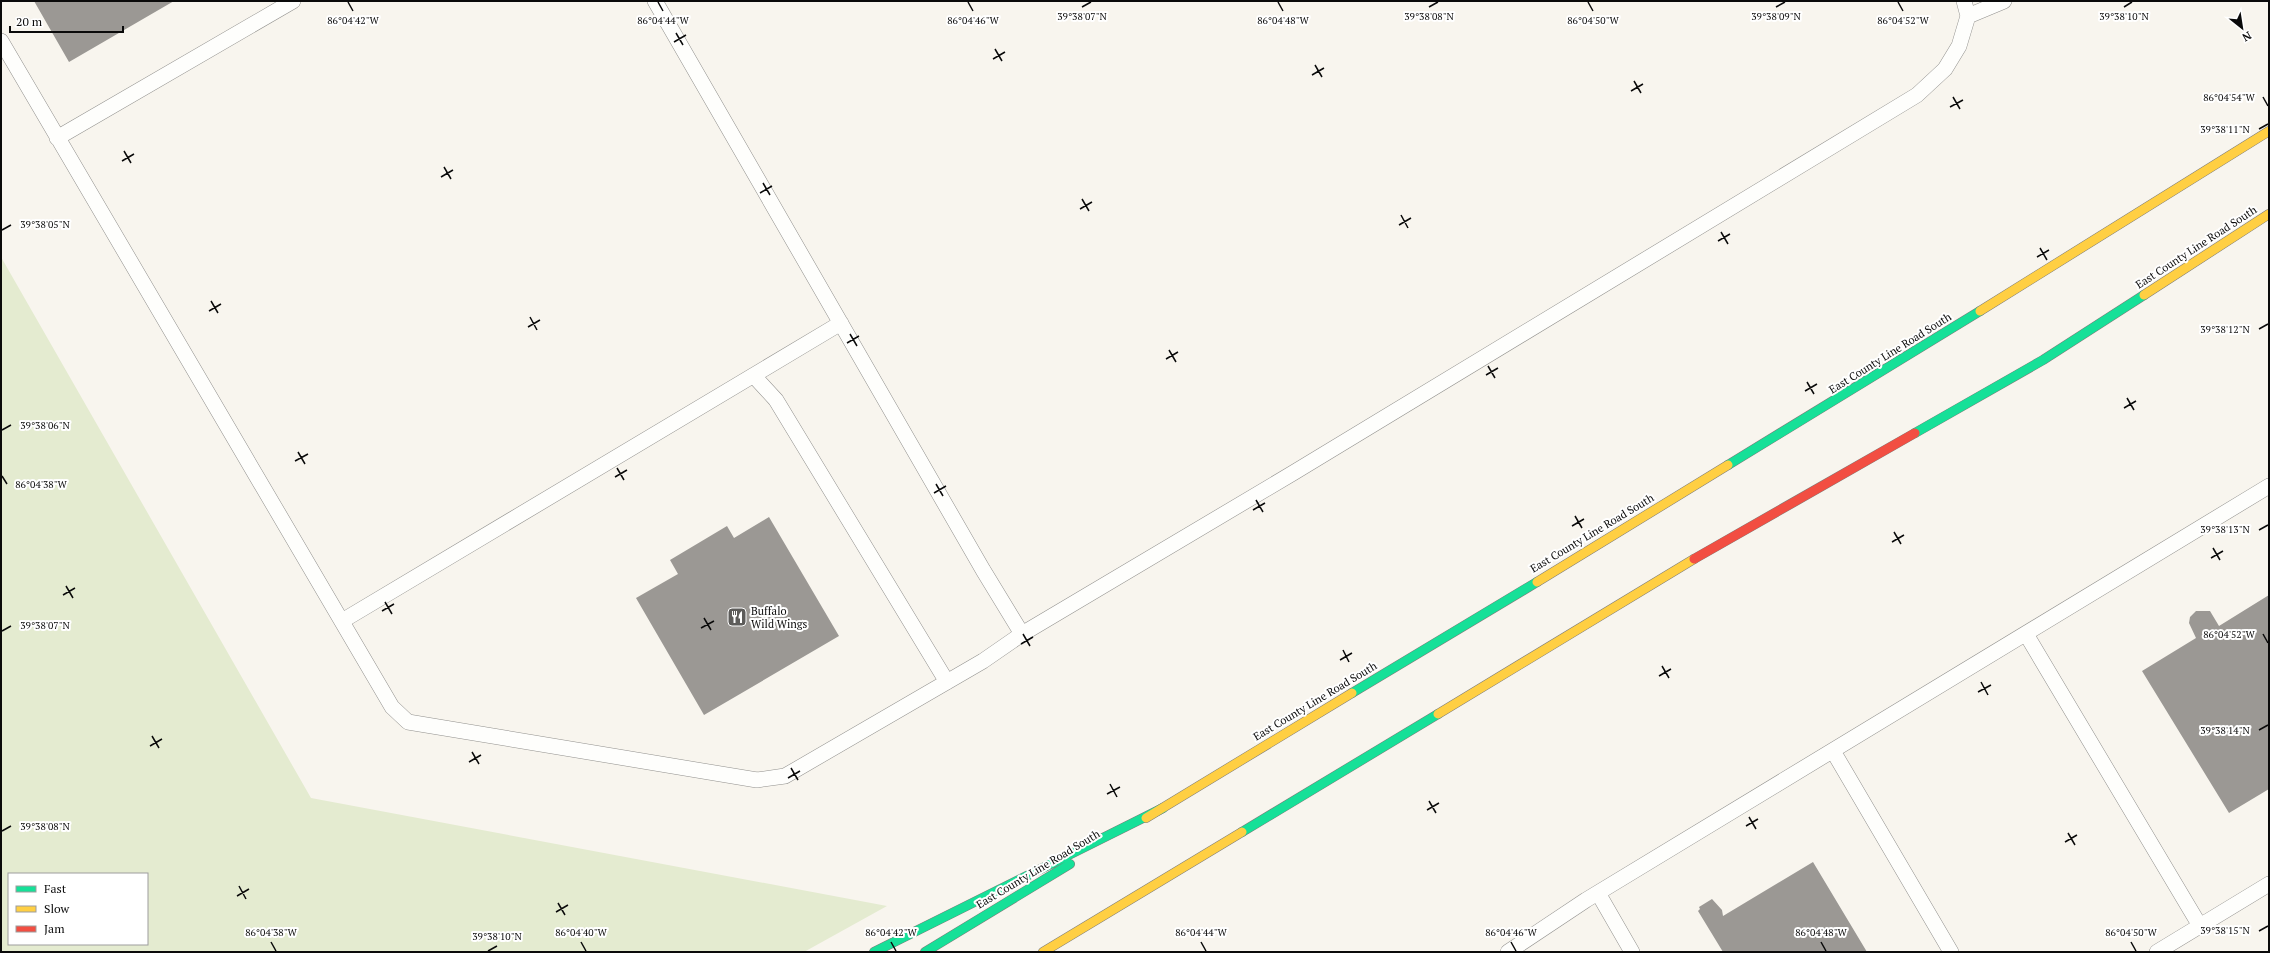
<svg xmlns="http://www.w3.org/2000/svg" width="2270" height="953" viewBox="0 0 2270 953" font-family="'PT Serif',serif">
	<style>
		.green { fill: #e4ebd0; fill-rule: evenodd }
		.building { fill: #9b9894 }
		.lines { fill: none; stroke-linecap: round; stroke-linejoin: round }
		.lane-casing { stroke: #91908d; stroke-width: 16 }
		.fast-casing { stroke: #7e7d7a; stroke-width: 10 }
		.slow-casing { stroke: #7e7d7a; stroke-width: 10 }
		.jam-casing { stroke: #7e7d7a; stroke-width: 10 }
		.lane { stroke: #fefefc; stroke-width: 15 }
		.fast { stroke: #16e098; stroke-width: 9 }
		.slow { stroke: #ffcf43; stroke-width: 9 }
		.jam { stroke: #f24e42; stroke-width: 9 }
		.ticks { fill: none; stroke: #0a0a0a; stroke-width: 1.5 }
		.labels { text-anchor: middle; stroke-width: 4; stroke-linejoin: round; paint-order: stroke }
		.street-label { font-size: 11px; fill: #0a0a0a; stroke: #fff }
		.poi-label { font-size: 11px; fill: #0a0a0a; stroke: #fff; text-anchor: start }
		.ticks-label { font-size: 10px; text-anchor: middle; fill: #0a0a0a; stroke: #fff; stroke-width: 4; stroke-linejoin: round; paint-order: stroke }
	</style>
	<rect width="100%" height="100%" fill="#f8f5ee"/>
	<path class="green" d="M1 257 311 798 887 906 804 952H1ZM9 874H147V944H9Z"/>
	<path class="building" d="M34 1H174L69 62Z
		M769 517 839 636 704 715 636 598 678 574 670 560 727 526 734 538Z
		M2269 595V789L2229 813 2142 671 2196 638 2189 623 2190 617 2196 611H2210L2219 626Z
		M1813 862 1867 952H1723L1698 911 1700 909 1699 907 1712 899 1722 910 1723 916Z"/>
	<g class="lines">
		<g class="lane-casing">
			<path id="lane" d="M655 1 983 570 1022 634 1293 473 1917 95 1945 69 1959 46 1968 16 1964 1
				M1968 16 2004 1
				M1 41 392 707 408 722 757 780 785 776 983 661 1022 634
				M57 138 293 1
				M754 376 776 400 947 682
				M342 621 841 323
				M2026 634 2200 926
				M1833 751 1951 952
				M1598 893 1632 952
				M1508 952 1586 900 2269 486
				M2157 952 2269 884"/>
		</g>
		<g class="fast-casing">
			<path id="fast" d="M1915 433 2043 360 2144 295
				M1728 465 1980 311
				M1352 693 1537 582
				M1242 832 1438 714
				M874 952 1163 808
				M925 952 1070 864"/>
		</g>
		<g class="slow-casing">
			<path id="slow" d="M2144 295 2269 214
				M1980 311 2269 131
				M1537 582 1728 465
				M1438 714 1694 559
				M1146 818 1352 693
				M1043 952 1242 832"/>
		</g>
		<g class="jam-casing">
			<path id="jam" d="M1694 559 1915 433"/>
		</g>
		<use href="#lane" class="lane"/>
		<use href="#fast" class="fast"/>
		<use href="#slow" class="slow"/>
		<use href="#jam" class="jam"/>
	</g>
	<path class="ticks" d="M348 2 353 11M658 2 663 11M968 2 973 11M1278 2 1283 11M1588 2 1593 11M1898 2 1903 11M1082 7 1091 2M1429 7 1438 2M1776 7 1785 2M2124 7 2132 2M676 33 683 45M674 42 686 35M995 49 1002 61M993 59 1005 52M1315 65 1322 77M1312 75 1324 68M1634 81 1641 93M1631 91 1643 84M1953 97 1960 109M2263 97 2268 106M1950 107 1963 100M2259 129 2268 124M124 151 131 163M122 161 134 154M444 167 451 179M441 177 453 170M763 183 770 195M760 193 772 186M1082 199 1089 211M1080 209 1092 202M1401 215 1408 228M1399 225 1411 218M2 230 11 225M1721 232 1728 244M1718 241 1730 234M2040 248 2047 260M2037 257 2049 250M211 301 218 313M209 311 221 304M530 317 537 330M528 327 540 320M2259 329 2268 324M850 334 857 346M847 343 859 336M1169 350 1176 362M1166 359 1178 352M1488 366 1495 378M1486 375 1498 368M1807 382 1814 394M1805 391 1817 384M2127 398 2134 410M2124 408 2136 401M2 430 11 425M298 452 305 464M295 461 308 454M617 468 624 480M2 476 7 484M615 477 627 470M936 484 943 496M934 493 946 486M1256 500 1263 512M1253 510 1265 503M1575 516 1582 528M1572 526 1584 519M2259 530 2268 525M1894 532 1901 544M1892 542 1904 535M2213 548 2220 560M2211 558 2223 551M66 586 73 598M63 595 75 588M385 602 392 614M382 611 394 604M704 618 711 630M701 628 714 621M2 631 11 626M1023 634 1030 646M2263 634 2268 643M1021 644 1033 637M1343 650 1349 662M1340 660 1352 653M1662 666 1669 678M1659 676 1671 669M1981 682 1988 695M1978 692 1991 685M2259 730 2268 725M152 736 159 748M150 746 162 739M472 752 479 764M469 762 481 755M791 768 798 780M788 778 800 771M1110 784 1117 797M1107 794 1120 787M1429 801 1436 813M1427 810 1439 803M1749 817 1756 829M1746 826 1758 819M2 831 11 826M2068 833 2075 845M2065 842 2077 835M239 886 246 899M237 896 249 889M558 903 565 915M556 912 568 905M2259 931 2268 926M271 942 276 951M581 942 586 951M891 942 896 951M1201 942 1206 951M1511 942 1516 951M1821 942 1826 951M2131 942 2136 951M488 951 497 946"/>
	<defs>
		<g id="restaurant-square" transform="scale(1)"><rect x="-9" y="-9" width="18" height="18" rx="4" fill="#5d5c5a" stroke="#fff"/><path d="M-5-6h1v4h1v-4h1v4h1v-4h1v5L-1.5 .5V6h-2V.5L-5-1ZM5-6V6H3V1.5H1.5Q1.5-4 5-6Z" fill="#fff"/></g>
	</defs>
	<g fill-rule="evenodd">
		<use href="#restaurant-square" x="737" y="617"/>
	</g>
	<g class="labels">
		<g class="street-label">
			<text transform="translate(2196 247) rotate(-33)" y="4">East County Line Road South</text>
			<text transform="translate(1890 353) rotate(-32)" y="4">East County Line Road South</text>
			<text transform="translate(1592 533) rotate(-31)" y="4">East County Line Road South</text>
			<text transform="translate(1315 701) rotate(-31)" y="4">East County Line Road South</text>
			<text transform="translate(1038 869) rotate(-31)" y="4">East County Line Road South</text>
		</g>
		<g class="poi-label">
			<text x="751" y="615">Buffalo<tspan x="751" dy="13">Wild Wings</tspan></text>
		</g>
	</g>
	<g class="ticks-label">
		<text x="1082" y="20">39°38'07"N</text>
		<text x="1429" y="20">39°38'08"N</text>
		<text x="1776" y="20">39°38'09"N</text>
		<text x="2124" y="20">39°38'10"N</text>
		<text x="353" y="24">86°04'42"W</text>
		<text x="663" y="24">86°04'44"W</text>
		<text x="973" y="24">86°04'46"W</text>
		<text x="1283" y="24">86°04'48"W</text>
		<text x="1593" y="24">86°04'50"W</text>
		<text x="1903" y="24">86°04'52"W</text>
		<text x="2229" y="101">86°04'54"W</text>
		<text x="2225" y="133">39°38'11"N</text>
		<text x="45" y="228">39°38'05"N</text>
		<text x="2225" y="333">39°38'12"N</text>
		<text x="45" y="429">39°38'06"N</text>
		<text x="41" y="488">86°04'38"W</text>
		<text x="2225" y="533">39°38'13"N</text>
		<text x="45" y="629">39°38'07"N</text>
		<text x="2229" y="638">86°04'52"W</text>
		<text x="2225" y="734">39°38'14"N</text>
		<text x="45" y="830">39°38'08"N</text>
		<text x="2225" y="934">39°38'15"N</text>
		<text x="271" y="936">86°04'38"W</text>
		<text x="581" y="936">86°04'40"W</text>
		<text x="891" y="936">86°04'42"W</text>
		<text x="1201" y="936">86°04'44"W</text>
		<text x="1511" y="936">86°04'46"W</text>
		<text x="1821" y="936">86°04'48"W</text>
		<text x="2131" y="936">86°04'50"W</text>
		<text x="497" y="940">39°38'10"N</text>
	</g>
	<rect width="2270" height="953" fill="none" stroke="#0a0a0a" stroke-width="4"/>
	<rect x="8" y="873" width="140" height="72" fill="#ffffff" stroke="#9d9d9d"/>
	<rect x="16" y="886" width="20" height="6" fill="#16e098" stroke="#9d9d9d"/>
	<text x="44" y="893" font-size="12" fill="#0a0a0a">Fast</text>
	<rect x="16" y="906" width="20" height="6" fill="#ffcf43" stroke="#9d9d9d"/>
	<text x="44" y="913" font-size="12" fill="#0a0a0a">Slow</text>
	<rect x="16" y="926" width="20" height="6" fill="#f24e42" stroke="#9d9d9d"/>
	<text x="44" y="933" font-size="12" fill="#0a0a0a">Jam</text>
	<g transform="translate(2242 28) rotate(150)" stroke="#ffffff" stroke-width="3" paint-order="stroke">
	<path d="M0-3L7 15L0 10L-7 15Z" fill="#0a0a0a"/>
	<text y="-6" font-size="11" font-weight="bold" text-anchor="middle" fill="#0a0a0a">N</text>
	</g>
	<path d="M10 26v6h113v-6" fill="none" stroke="#0a0a0a" stroke-width="2"/>
	<text x="16" y="26" font-size="12" fill="#0a0a0a" stroke="#ffffff" stroke-width="3" paint-order="stroke">20 m</text>
</svg>
